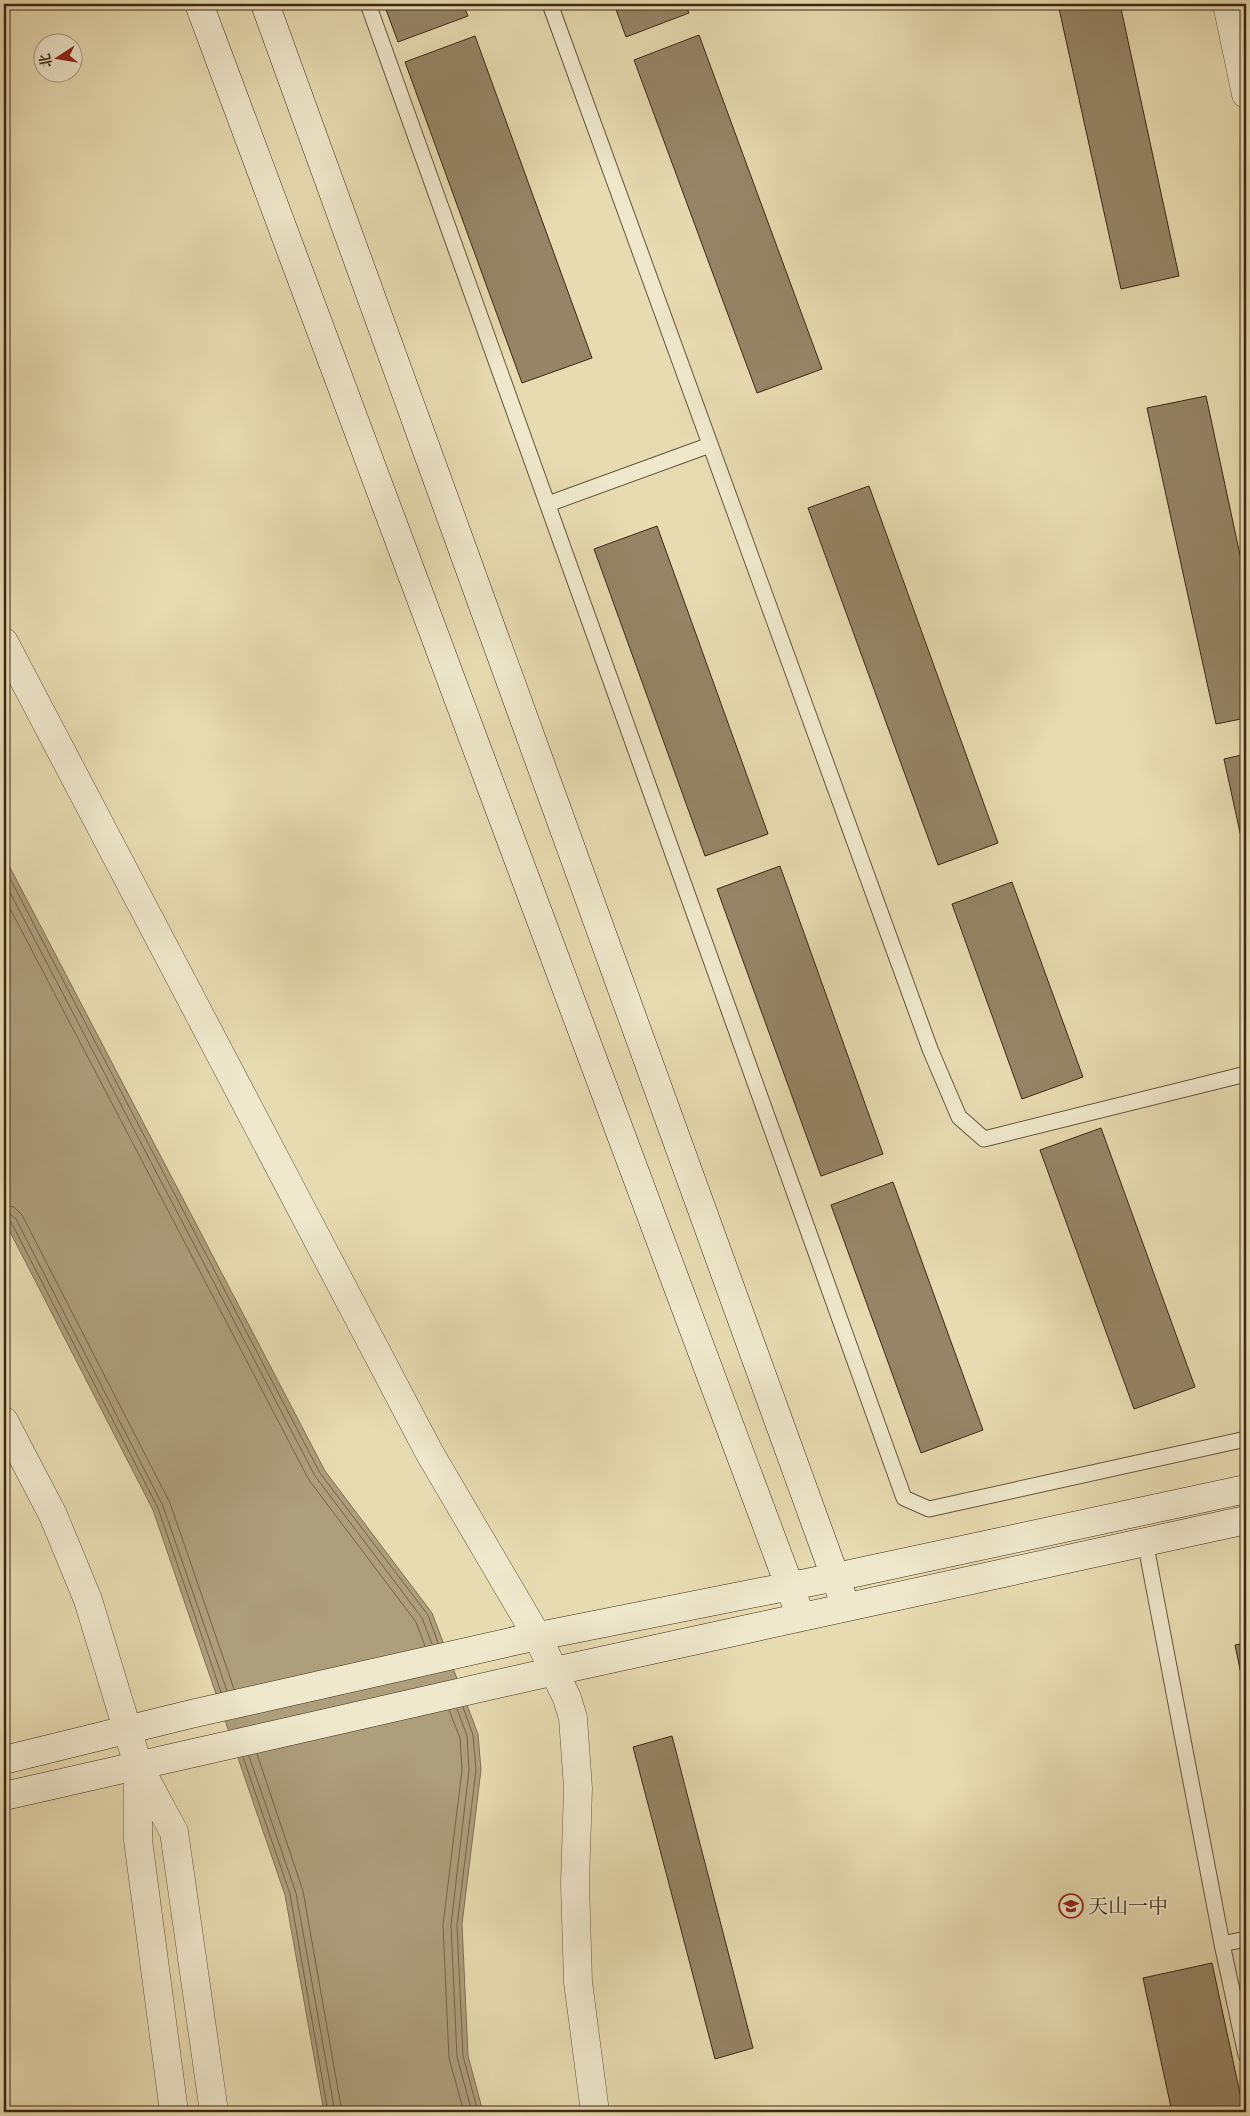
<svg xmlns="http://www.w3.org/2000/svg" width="1250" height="2116" viewBox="0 0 1250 2116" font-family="'IM FELL Great Primer','Noto Serif SC',serif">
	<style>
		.water { fill: #ad9e7c; stroke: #806f52 }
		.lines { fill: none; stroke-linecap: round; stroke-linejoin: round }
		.shore { stroke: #746348; stroke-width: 1 }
		.building { fill: #958566; stroke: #3c2814 }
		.lane-casing { stroke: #67553b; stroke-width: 17 }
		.street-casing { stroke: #67553b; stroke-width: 29 }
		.secondary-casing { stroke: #3c2814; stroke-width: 29 }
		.lane { stroke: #efe8cc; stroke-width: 15 }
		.street { stroke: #efe8cc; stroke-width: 28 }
		.secondary { stroke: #efe8cc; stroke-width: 28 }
		.labels { text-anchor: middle; stroke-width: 4; stroke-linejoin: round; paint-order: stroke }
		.poi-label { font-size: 20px; fill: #3c2814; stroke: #efe8cc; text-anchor: start }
	</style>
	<rect width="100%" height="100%" fill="#e7dbb1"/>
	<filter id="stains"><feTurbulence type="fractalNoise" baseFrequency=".004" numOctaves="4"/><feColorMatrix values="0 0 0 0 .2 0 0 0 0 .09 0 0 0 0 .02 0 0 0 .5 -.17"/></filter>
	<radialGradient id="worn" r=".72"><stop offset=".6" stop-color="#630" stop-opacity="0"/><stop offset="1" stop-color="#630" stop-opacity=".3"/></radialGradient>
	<path class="water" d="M4 856 325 1471 432 1613 478 1734 481 1770 462 1924 468 2056 483 2112H324L285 1895 153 1510 4 1220Z"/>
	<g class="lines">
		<path class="shore" d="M4 867 320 1473 428 1615 438 1643
			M4 881 315 1476 422 1618 432 1644
			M4 897 309 1480 416 1622 425 1646
			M4 1205 14 1207 22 1215 170 1503 234 1689
			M4 1213 10 1214 16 1219 163 1506 227 1691
			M4 1219 11 1222 158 1508 221 1692
			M463 1707 473 1735 476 1770 457 1925 463 2056 478 2112
			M457 1709 467 1736 469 1770 451 1925 457 2057 472 2112
			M449 1710 460 1738 462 1770 443 1925 449 2058 464 2112
			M257 1754 303 1891 342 2112
			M249 1756 296 1893 335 2112
			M243 1757 290 1894 328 2112"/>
	</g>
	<path class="building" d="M384 4H463L468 16 398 42Z
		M614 4H685L689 13 626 37Z
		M1058 4H1120L1179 276 1121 289Z
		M699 35 822 369 757 393 634 60Z
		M475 36 592 358 522 383 405 62Z
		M1206 396 1246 583V718L1216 724 1147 408Z
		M869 486 998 843 938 865 808 508Z
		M657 526 768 834 705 856 594 549Z
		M1246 754V860L1224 759Z
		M780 866 883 1154 821 1176 717 889Z
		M1012 882 1083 1077 1022 1099 952 904Z
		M1101 1128 1195 1387 1134 1409 1040 1150Z
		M893 1182 983 1430 921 1453 831 1205Z
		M1246 1643V1698L1235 1645Z
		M672 1736 753 2048 715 2059 633 1747Z
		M1212 1963 1244 2112H1172L1143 1978Z"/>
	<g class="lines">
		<g class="lane-casing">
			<path id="lane" d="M368 4 904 1498 929 1509 1246 1439
				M550 4 930 1049 959 1117 984 1139 1246 1074
				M548 504 710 445
				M1145 1541 1222 1944 1246 2055
				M1222 1944 1246 1939"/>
		</g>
		<g class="street-casing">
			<path id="street" d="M1227 4 1246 94
				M4 642 429 1452 537 1636 567 1698 573 1718 578 1788 575 1883 578 1982 595 2112
				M4 1421 53 1515 88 1600 138 1765 174 1832 214 2112
				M138 1769V1840L174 2112"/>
		</g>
		<g class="secondary-casing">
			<path id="secondary" d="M199 4 801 1617
				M265 4 846 1607
				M4 1760 191 1714 519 1640 836 1577 1246 1489
				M4 1796 555 1671 1246 1520"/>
		</g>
		<use href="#lane" class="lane"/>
		<use href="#street" class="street"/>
		<use href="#secondary" class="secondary"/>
	</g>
	<defs>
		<g id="school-ring" transform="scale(1.25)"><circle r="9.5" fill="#efe8cc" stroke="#8f2418" stroke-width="1.5"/><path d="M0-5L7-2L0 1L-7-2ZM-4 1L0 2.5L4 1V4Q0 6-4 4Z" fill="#8f2418"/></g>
	</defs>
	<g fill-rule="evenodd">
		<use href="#school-ring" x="1071" y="1906"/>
	</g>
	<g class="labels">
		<g class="poi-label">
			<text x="1088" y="1913">天山一中</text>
		</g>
	</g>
	<rect width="1250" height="2116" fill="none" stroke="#e7dbb1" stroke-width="20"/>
	<rect x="5" y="5" width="1240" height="2106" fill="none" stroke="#3c2814" stroke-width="2.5"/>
	<rect x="10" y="10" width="1230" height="2096" fill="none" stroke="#3c2814"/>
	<g transform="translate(58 58) rotate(258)"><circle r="24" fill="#efe8cc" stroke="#a79b82"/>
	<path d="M0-4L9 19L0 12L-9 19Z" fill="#8f2418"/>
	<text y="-8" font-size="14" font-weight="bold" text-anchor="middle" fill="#3c2814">北</text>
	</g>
	<rect width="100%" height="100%" filter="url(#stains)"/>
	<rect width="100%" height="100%" fill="url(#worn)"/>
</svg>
